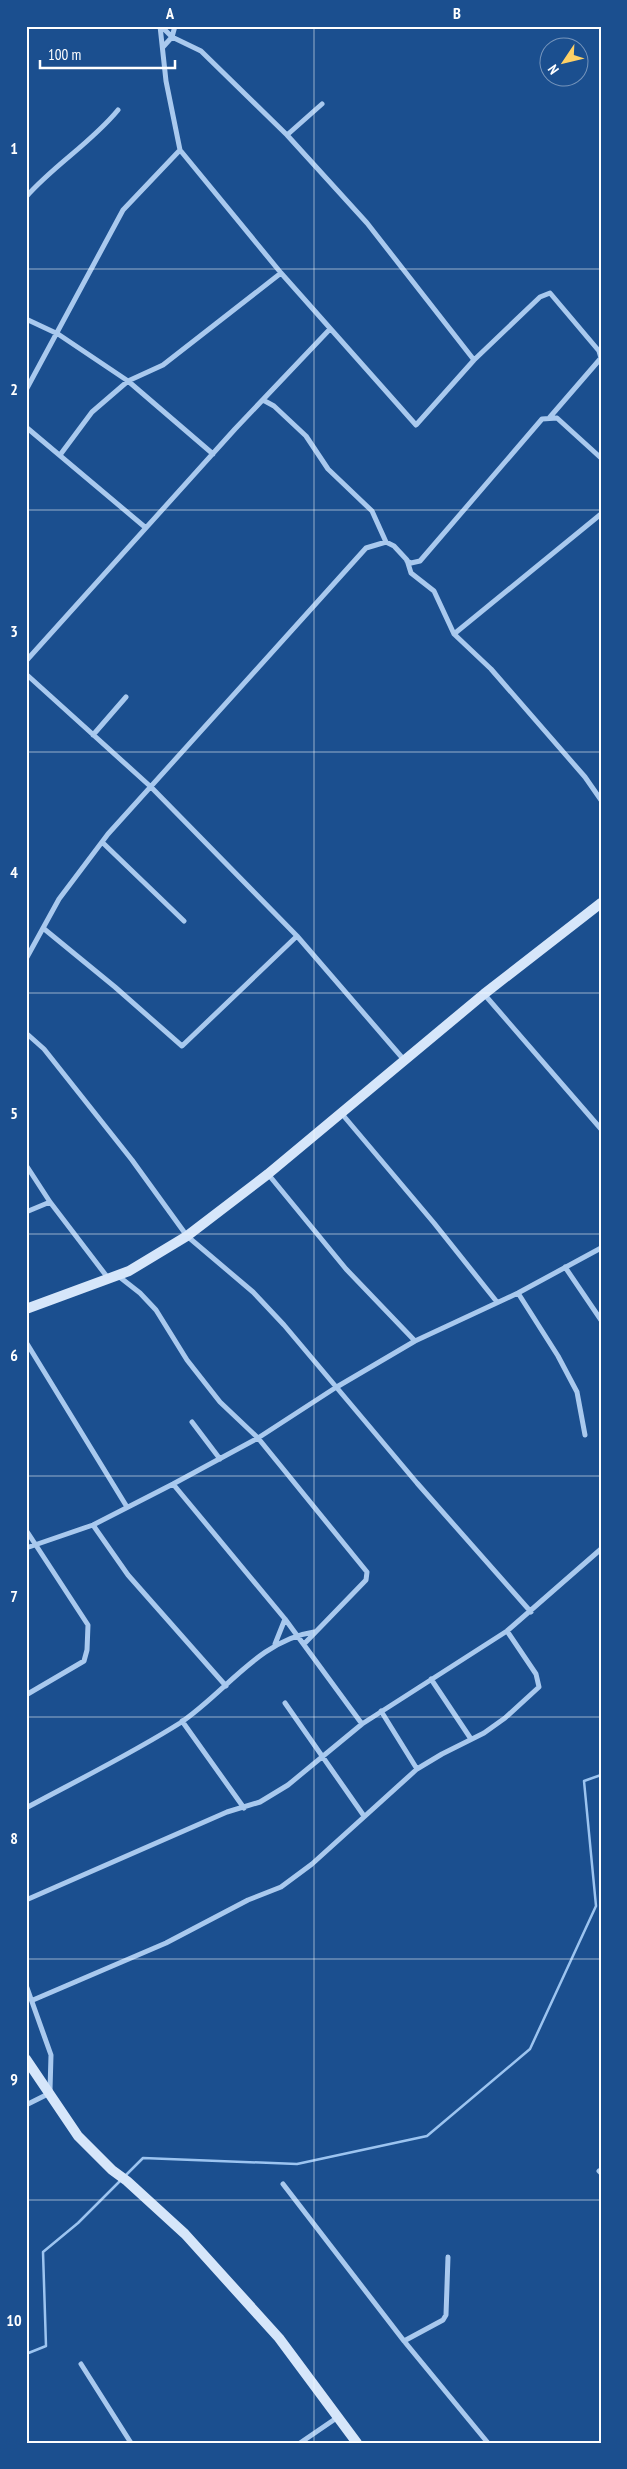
<svg xmlns="http://www.w3.org/2000/svg" width="627" height="2469" viewBox="0 0 627 2469" font-family="'PT Sans Narrow',sans-serif">
	<style>
		.lines { fill: none; stroke-linecap: round; stroke-linejoin: round }
		.stream { stroke: #9cc4f0; stroke-width: 2.5 }
		.street { stroke: #a9c9ee; stroke-width: 5 }
		.secondary { stroke: #d6e6fa; stroke-width: 10 }
		.grid { fill: none; stroke: #fff; stroke-width: 1; stroke-opacity: 0.55 }
		.neatline { fill: none; stroke: #fff; stroke-width: 2 }
		.grid-label { font-size: 16px; text-anchor: middle; font-weight: bold; fill: #fff }
	</style>
	<rect width="100%" height="100%" fill="#1b4f8f"/>
	<g class="lines">
		<path class="stream" d="M125 2176 143 2158 297 2164 427 2136 530 2049 596 1906 584 1781 601 1775
			M26 2354 46 2346 43 2252 78 2223 121 2180"/>
		<path class="street" d="M161 26 172 37 201 51 287 135 367 223 474 360
			M163 47 172 37 175 26
			M287 135 322 104
			M180 150 281 273 416 425 474 360 540 297 550 293 599 351 601 358 550 417
			M26 197C54 165 91 143 118 110
			M26 319 58 334 128 381 213 454
			M26 390 123 210 180 150 166 81 160 26
			M263 400 274 406 306 436 328 469 372 511 386 542
			M26 427 146 528
			M60 455 92 412 128 381 163 365 281 273
			M407 561 411 563 420 561 542 419 557 418 601 458
			M454 634 601 514
			M26 661 235 429 330 329
			M26 674 151 787 297 936 405 1061
			M93 735 126 697
			M102 842 184 921
			M43 928 115 987 182 1046 297 936
			M26 959 59 899 108 834 366 548 386 542 394 546 407 560 411 573 434 591 454 634 491 669 585 777 601 800
			M484 994 601 1129
			M26 1033 44 1049 132 1160 187 1236 253 1292 284 1325 417 1483 531 1612
			M342 1114 434 1223 497 1302
			M26 1165 50 1202 108 1278
			M268 1174 346 1269 415 1341
			M26 1212 50 1202
			M565 1267 601 1320
			M117 1275 140 1293 156 1310 187 1360 220 1402 258 1438 367 1572 366 1580 304 1644
			M518 1293 558 1356 577 1392 585 1435
			M26 1342 127 1507
			M192 1422 220 1459
			M173 1484 285 1619 362 1724
			M93 1525 128 1575 226 1686
			M26 1530 88 1625 87 1650 84 1661 26 1695
			M26 1548 93 1525 173 1484 258 1438 335 1388 415 1341 518 1293 601 1248
			M275 1644 285 1619
			M431 1679 471 1739
			M285 1703 364 1816
			M381 1711 417 1769
			M182 1721 244 1808
			M26 1808C78 1780 131 1754 180 1723 225 1693 259 1640 314 1632
			M26 1900 227 1812 260 1802 288 1785 362 1724 507 1631 601 1549
			M26 1985 51 2055 50 2090
			M33 2000 166 1943 248 1900 281 1887 312 1864 417 1769 442 1754 484 1733 505 1718 539 1687 536 1674 507 1631
			M26 2105 48 2094
			M599 2171 601 2173
			M283 2184 404 2341 488 2443
			M404 2341 443 2320 446 2315 448 2257
			M81 2364 131 2443
			M300 2443 338 2417"/>
		<path class="secondary" d="M26 1309 129 1271 187 1236 268 1174 484 994 601 903
			M26 2059 78 2136 112 2170 127 2181 185 2234 279 2338 357 2443"/>
	</g>
	<path class="grid" d="M314 26V2443M26 269H601M26 510H601M26 752H601M26 993H601M26 1234H601M26 1476H601M26 1717H601M26 1959H601M26 2200H601"/>
	<rect width="627" height="2469" fill="none" stroke="#1b4f8f" stroke-width="55"/>
	<g transform="translate(564 62) rotate(235)"><circle r="24" fill="#1b4f8f" stroke="#7695bc"/>
	<path d="M0-4L9 19L0 12L-9 19Z" fill="#ffd166"/>
	<text y="-8" font-size="14" font-weight="bold" text-anchor="middle" fill="#ffffff">N</text>
	</g>
	<path d="M40 60v8h135v-8" fill="none" stroke="#ffffff" stroke-width="2.5"/>
	<text x="48" y="60" font-size="15" fill="#ffffff" stroke="#1b4f8f" stroke-width="4" paint-order="stroke">100 m</text>
	<rect x="28" y="28" width="572" height="2414" class="neatline"/>
	<g class="grid-label">
		<text x="170" y="19">A</text>
		<text x="457" y="19">B</text>
		<text x="14" y="154">1</text>
		<text x="14" y="395">2</text>
		<text x="14" y="637">3</text>
		<text x="14" y="878">4</text>
		<text x="14" y="1119">5</text>
		<text x="14" y="1361">6</text>
		<text x="14" y="1602">7</text>
		<text x="14" y="1844">8</text>
		<text x="14" y="2085">9</text>
		<text x="14" y="2326">10</text>
	</g>
</svg>
